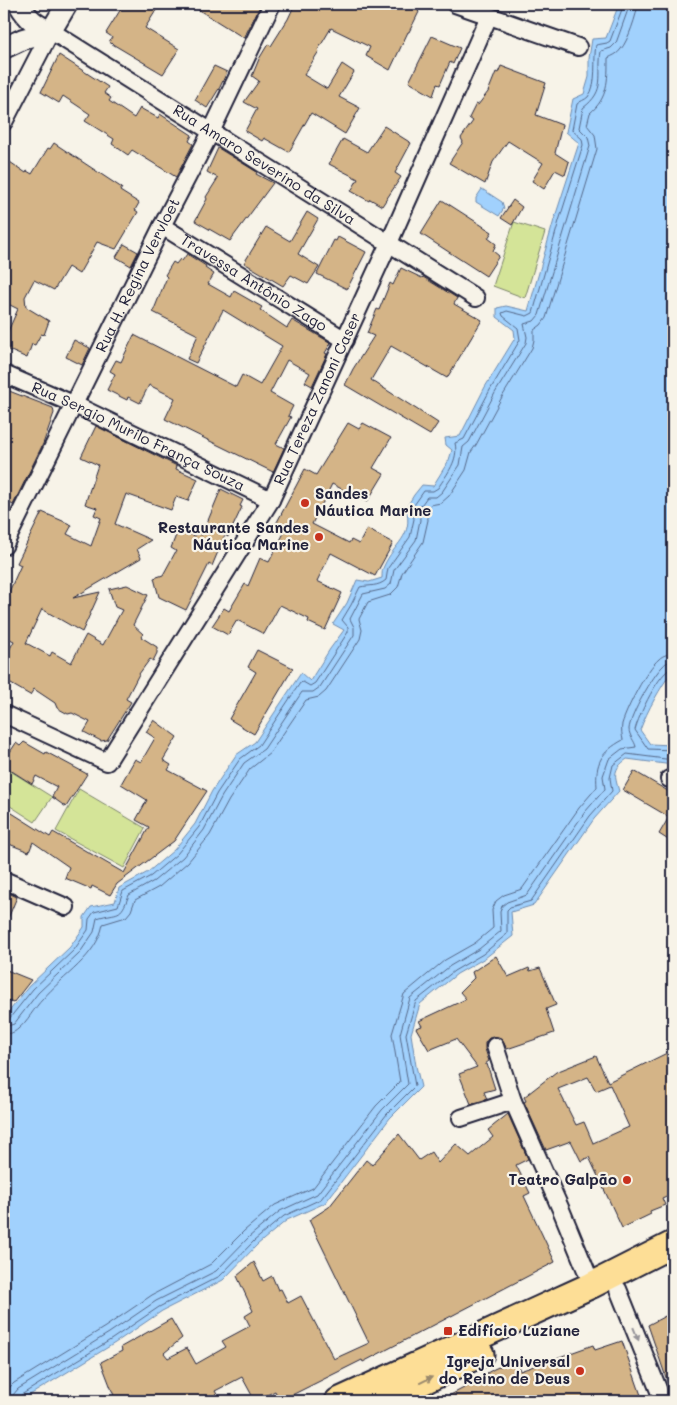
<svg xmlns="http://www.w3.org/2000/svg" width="677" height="1405" viewBox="0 0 677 1405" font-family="Mali,sans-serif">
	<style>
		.green { fill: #d4e498; stroke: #7b836a }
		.water { fill: #a1d1fd; stroke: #6e8baf }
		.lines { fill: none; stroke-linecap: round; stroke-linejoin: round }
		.shore { stroke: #556889; stroke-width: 1 }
		.building { fill: #d4b487; stroke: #22223b; fill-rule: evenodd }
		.minor-casing { stroke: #22223b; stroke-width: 20 }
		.tertiary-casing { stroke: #22223b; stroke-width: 24 }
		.primary-casing { stroke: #22223b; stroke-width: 29 }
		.minor { stroke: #f7f3e8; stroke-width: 16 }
		.tertiary { stroke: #f7f3e8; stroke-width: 20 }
		.primary { stroke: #fdde96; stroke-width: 25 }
		.oneway { fill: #97959a }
		.oneway2 { fill: #9a896d }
		.poi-dot { fill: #c8321e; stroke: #f7f3e8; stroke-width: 2 }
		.labels { text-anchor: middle; stroke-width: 4.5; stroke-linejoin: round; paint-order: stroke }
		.street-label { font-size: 15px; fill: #22223b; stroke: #f7f3e8 }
		.poi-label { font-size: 15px; font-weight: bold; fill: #22223b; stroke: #f7f3e8; text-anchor: end }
	</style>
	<rect width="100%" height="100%" fill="#f7f3e8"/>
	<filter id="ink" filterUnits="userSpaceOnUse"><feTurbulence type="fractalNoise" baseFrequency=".02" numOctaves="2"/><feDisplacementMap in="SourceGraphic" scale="10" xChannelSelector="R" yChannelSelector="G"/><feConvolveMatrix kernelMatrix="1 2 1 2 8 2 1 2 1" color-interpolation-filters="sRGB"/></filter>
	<g filter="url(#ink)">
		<path class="green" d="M514 222 545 232 525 298 493 286Z
			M4 767 52 797 35 822 4 802Z
			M79 789 145 828 124 868 56 831Z"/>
		<path class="water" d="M619 4H673V670C660 688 648 709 640 730L650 744 673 745V765L627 759C613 769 614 775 619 791L594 819 534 905 511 912 513 936 485 958 457 974 420 1004 411 1034 416 1066 421 1087 390 1118 325 1203 287 1220 257 1245 223 1280 162 1311 115 1343 20 1401H4V1018L29 986 70 947 84 927V917L91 907 115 902 119 888 148 872 174 850 195 824 212 791 236 755 255 742 301 673 310 681 330 649 344 630 333 624 347 603 357 580 369 582 382 578C382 574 382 569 384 566 394 543 414 537 406 508L414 495 422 485 433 486 449 460 452 450 446 445 445 438 460 436 485 387 515 338 514 330 497 317V308L506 306 528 311 554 220 579 143 566 132 573 99 584 94 589 77V58L592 39 606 38Z
			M482 189 502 202 504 208 499 216 476 202V198Z"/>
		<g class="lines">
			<path class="shore" d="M673 668C660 669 638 717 635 730L648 749 673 750
				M4 1021 9 1019 33 989 74 950 88 930 89 919 94 912 118 906 123 891 151 876 177 854 199 827 217 793 240 759 259 745 300 683 303 682 310 686 315 683 348 632V627L342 620 351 605 360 587C369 585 378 587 386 580L388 568 410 537 414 519 412 508 424 491H433L438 488C447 474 459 460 455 443L464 439 490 390 520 340 518 328 503 316 502 313 507 311 527 316 533 313 559 221 583 145 582 139 572 130 577 104C580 101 585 100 588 97 598 84 593 60 596 45L607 43 610 41 624 4
				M4 1027 14 1024 38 993 79 954 94 932 97 918C119 911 120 919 129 895L154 881 183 857 204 830 222 796 244 763 264 749 302 692H313L320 687 354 635V627L350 619 363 594 385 589 391 584 394 570 416 540 420 520 419 508 427 497H436L442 492 460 465 463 447 469 442 495 393 526 343 527 337 524 324 534 321 539 315 590 146 588 137 579 128 583 108C607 90 597 76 601 51L611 48 616 43 630 4
				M4 1034C9 1034 14 1033 18 1029 28 1021 34 1008 43 999 63 975 97 957 103 924L126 917 131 911 135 900 159 887 188 862 210 835 229 800 250 769 270 753 306 700 319 697 326 691 360 639 362 630 359 619 368 602 390 595 398 587 402 573 423 542 428 520 427 509 430 505 441 503 449 496 466 470 471 452 476 445 502 397 532 348 534 340V330L541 325 546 318 597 149 595 135 587 125 590 113C608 98 608 80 608 58 612 56 618 54 621 49 628 41 637 14 638 4
				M5 1401 7 1390 14 1383 105 1327 152 1295 211 1264 244 1231 275 1205 313 1188 376 1106 400 1082 392 1034 404 994 445 960 475 943 493 928 492 910 496 901 504 895 522 889 579 808 597 787C595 763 601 752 623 740 622 735 621 730 622 724 627 708 646 670 659 659 663 655 668 654 673 654
				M12 1401 13 1395 18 1389 109 1333 156 1301 216 1271 249 1237 280 1211 317 1194 382 1110 408 1084 400 1034 410 998 450 966 479 949 501 931 500 912 502 906 507 902 527 895 585 812 605 789 603 776 609 759 622 749 636 747C635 741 629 736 629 729 630 716 653 675 663 666 666 662 669 662 673 661
				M18 1401 21 1395 112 1339 159 1307 220 1276 254 1241 284 1216 321 1199 387 1114 415 1086 406 1034 416 1001 454 971 483 954 507 934V910L510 907 531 901 590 816 612 791 610 778 613 765 627 754 673 760"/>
		</g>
		<path class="building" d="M124 4H160L145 28 179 49 163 74 109 42 112 37 106 33Z
			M189 4H261L244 38Z
			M295 4H407L419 9 418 11 419 12 409 32H408L390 70 366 56 370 47 331 28 318 50 319 51 304 75 327 89 342 64 354 72 339 97 360 108 345 134 311 113 289 152 264 138 262 141 245 131 257 109 244 102 259 81 252 76 259 59 268 44 271 46 288 19Z
			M432 36 460 48 453 64 450 62 440 85 437 84 433 96 409 82Z
			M59 55 108 87 104 93 111 98 109 101 134 118 140 108 158 118 160 114 192 135 189 141 193 144 176 177 132 150 128 155 112 144 114 139 85 121 90 114 63 96 59 103 41 92Z
			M214 66 227 72 220 87 207 108 195 100Z
			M501 66 546 83 536 115 562 125 555 153 569 162 565 175 555 170 544 189 532 181 543 163 508 141 493 162 485 184 449 163 463 142 461 138 473 121 469 118 476 104 478 105 488 92 496 72 498 73Z
			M384 126 411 143 395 173 401 177 382 206 370 199 369 201 351 191 358 179 329 164 343 139 367 152Z
			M54 143 122 188 120 191 139 203 135 210 138 212 116 249 97 242 79 274 68 267 54 290 34 280 25 297 26 307 49 321 44 335 41 334 35 345 32 344 27 358 4 348V340L18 309 4 302V158L26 173 27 171 32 174 48 148 50 149Z
			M218 148 257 172 256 174 273 183 230 241 195 221 207 199 206 197 218 178 207 172Z
			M442 200 492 232 488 238 496 244 493 251 499 256 486 276 421 234Z
			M513 200 522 207 512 225 501 218Z
			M307 212 318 219 298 254 319 267 308 284 291 275 283 286 244 263 266 227 290 241Z
			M338 237 366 252 347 289 317 274 334 240 336 241Z
			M124 244 138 252 131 266 116 257Z
			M187 254 206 266 205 268 214 274 208 284 231 297 234 291 262 307 260 310 287 328 292 320 331 343 325 353 327 354 312 386 305 382 310 373 287 360 270 393 293 406 288 416 291 417 276 444 284 448 273 472 165 419 175 398 149 385 140 403 128 397 127 400 107 390 115 374 110 371 116 360 121 362 134 335 236 387 242 375 260 385 282 346 223 310 196 363 187 359 198 335 153 312 167 277 165 275 173 262 176 264 180 259 182 261Z
			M401 268 422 278 423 277 457 298 454 304 482 320 447 378 391 346 371 380 438 423 430 435 345 385 353 369 374 336 367 333 377 309 379 310 390 283 393 285Z
			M74 340 90 348 82 365 66 357Z
			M4 389 53 408 54 413 43 444 13 505 4 500Z
			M348 423 359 429 363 423 391 438 373 468 384 474 367 502 332 484 312 524 349 543 351 540 359 544 367 529 393 543 375 576 331 553 317 581 342 593 325 630 308 622 309 619 280 605 264 634 237 620 228 635 212 626 224 608 229 611 245 584 248 586 260 558 269 562 286 529 276 524 305 469 316 475Z
			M96 426 177 466 176 469 198 479 188 501 176 497 171 510 126 494 115 524 151 540 137 549 141 558 73 598 100 592 82 632 42 609 26 643 50 656 52 652 71 663 86 635 103 645 122 610 115 607 109 589 127 585 148 595 133 625 143 634 141 637 157 647V653L153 661 150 659 139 674 126 699 131 702 107 740 101 741 84 732 90 722 72 713 68 714 57 708 55 703 34 689 30 695 4 680V660L14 641 4 636V603L21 565 17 563 42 512 72 525 67 534 91 546 101 518 94 515 97 508 85 504 98 465 81 457Z
			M221 489 243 500 240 506 242 507 228 537 225 535 212 566 209 564 186 610 159 597 154 578 163 575 176 551 171 548 178 530 195 536 196 533 202 535Z
			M257 650 293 668 254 734 229 719 256 672 248 667Z
			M154 720 177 737 163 760 171 765 168 770 207 791 174 841 117 884 110 895 92 886 91 889 65 878 69 867 33 842 29 852 4 842V808L50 837 53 832 124 873 149 827 136 820 147 800 121 784 135 759 141 762 155 738 146 732Z
			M24 742 45 754 46 752 87 774 66 807 52 797 57 787 36 776 32 784 4 766V748L10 752 16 743 20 746Z
			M634 771 673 794V843L659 834 669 817 623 790Z
			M4 891 17 897 4 928Z
			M496 956 508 977 529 968 530 971 540 968 556 1005 546 1009 554 1033 507 1049 501 1038 492 1036 488 1039 485 1043V1049L489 1061 485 1064H487L495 1089 484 1092 487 1099 471 1104 459 1074 477 1067 456 1039 429 1050 416 1028 422 1026 419 1021 466 999 460 992 474 978 472 972Z
			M4 969 31 980 13 1003 4 999Z
			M673 1050V1193L662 1198 665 1205 650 1211 651 1214 622 1228 589 1157 581 1161 571 1141 546 1150 524 1102 526 1101 524 1097 556 1072 596 1056 608 1082ZM588 1077 596 1091 610 1085 629 1127 593 1143 584 1122 576 1125 558 1089Z
			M508 1114 528 1159 516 1165 530 1193 524 1196 555 1262 363 1362 362 1360 280 1401 275 1391 255 1401 242 1377 215 1391 221 1401H116L101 1362 122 1351 121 1347 171 1319 182 1338 164 1353 168 1358 187 1348 196 1364 226 1347 222 1341 250 1326 245 1316 253 1311 237 1276 254 1262 263 1281 272 1276 278 1290 281 1289 288 1303 301 1296 334 1359 369 1343 309 1220 329 1207 366 1160 372 1165 399 1134 419 1160 431 1152 438 1163 456 1144 470 1156 493 1137 488 1130Z
			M673 1312V1391L671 1392 648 1325Z
			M622 1341 643 1401H439L487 1376V1373L494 1369 516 1359 520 1371 593 1345 595 1350Z"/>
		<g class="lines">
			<g class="minor-casing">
				<g id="minor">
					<path d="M455 4 578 47"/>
					<path id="s1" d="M4 122 51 31 476 298"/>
					<path id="s2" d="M162 226 345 340"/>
					<path id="s3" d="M4 374 73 404 271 500"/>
					<path id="s4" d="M4 546 162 226 211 132 272 4"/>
					<path id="s5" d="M4 714 107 762 271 500 389 243 489 16"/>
					<path d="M669 779 673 778"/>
					<path d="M4 880 66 907"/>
					<path d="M495 1046 513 1101 562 1212 592 1285"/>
					<path d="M461 1118 513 1101"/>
					<path d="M618 1289 663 1401"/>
				</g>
			</g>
			<g class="tertiary-casing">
				<path id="tertiary" d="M19 4C27 18 36 26 51 31
					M51 31 67 4
					M4 48 23 39 51 31"/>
			</g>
			<g class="primary-casing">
				<path id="primary" d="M338 1401 592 1285 673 1244
					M382 1401 481 1354"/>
			</g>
			<use href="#minor" class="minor"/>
			<use href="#tertiary" class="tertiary"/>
			<use href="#primary" class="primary"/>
		</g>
		<defs><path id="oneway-solid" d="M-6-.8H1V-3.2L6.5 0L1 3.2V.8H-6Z" transform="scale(1.25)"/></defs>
		<use class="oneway" href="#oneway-solid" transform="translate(636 1334) rotate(68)"/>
		<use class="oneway2" href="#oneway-solid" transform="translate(426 1380) rotate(-26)"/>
	</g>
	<g class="poi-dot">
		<circle cx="305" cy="503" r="5"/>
		<circle cx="319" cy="537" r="5"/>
		<circle cx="627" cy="1180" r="5"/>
		<rect x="443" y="1326" width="10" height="10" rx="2.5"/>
		<circle cx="580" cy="1371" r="5"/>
	</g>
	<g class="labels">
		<g class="street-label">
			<text dy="5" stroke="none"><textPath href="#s1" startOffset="354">Rua Amaro Severino da Silva</textPath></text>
			<text dy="5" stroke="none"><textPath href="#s4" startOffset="302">Rua H. Regina Vervloet</textPath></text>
			<text dy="5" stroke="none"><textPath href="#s2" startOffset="108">Travessa Antônio Zago</textPath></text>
			<text dy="5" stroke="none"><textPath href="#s5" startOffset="534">Rua Tereza Zanoni Caser</textPath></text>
			<text dy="5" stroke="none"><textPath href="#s3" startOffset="148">Rua Sergio Murilo França Souza</textPath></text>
		</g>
		<g class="poi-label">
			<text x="315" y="499" text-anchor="start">Sandes<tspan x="315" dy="17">Náutica Marine</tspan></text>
			<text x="309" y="533">Restaurante Sandes<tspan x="309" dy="17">Náutica Marine</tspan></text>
			<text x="617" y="1185">Teatro Galpão</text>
			<text x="458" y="1336" text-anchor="start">Edifício Luziane</text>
			<text x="570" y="1367">Igreja Universal<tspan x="570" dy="17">do Reino de Deus</tspan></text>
		</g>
	</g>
	<rect width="677" height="1405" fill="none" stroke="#f7f3e8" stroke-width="20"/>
	<rect x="10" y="10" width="657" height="1385" fill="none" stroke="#22223b" stroke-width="2" filter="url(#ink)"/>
</svg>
